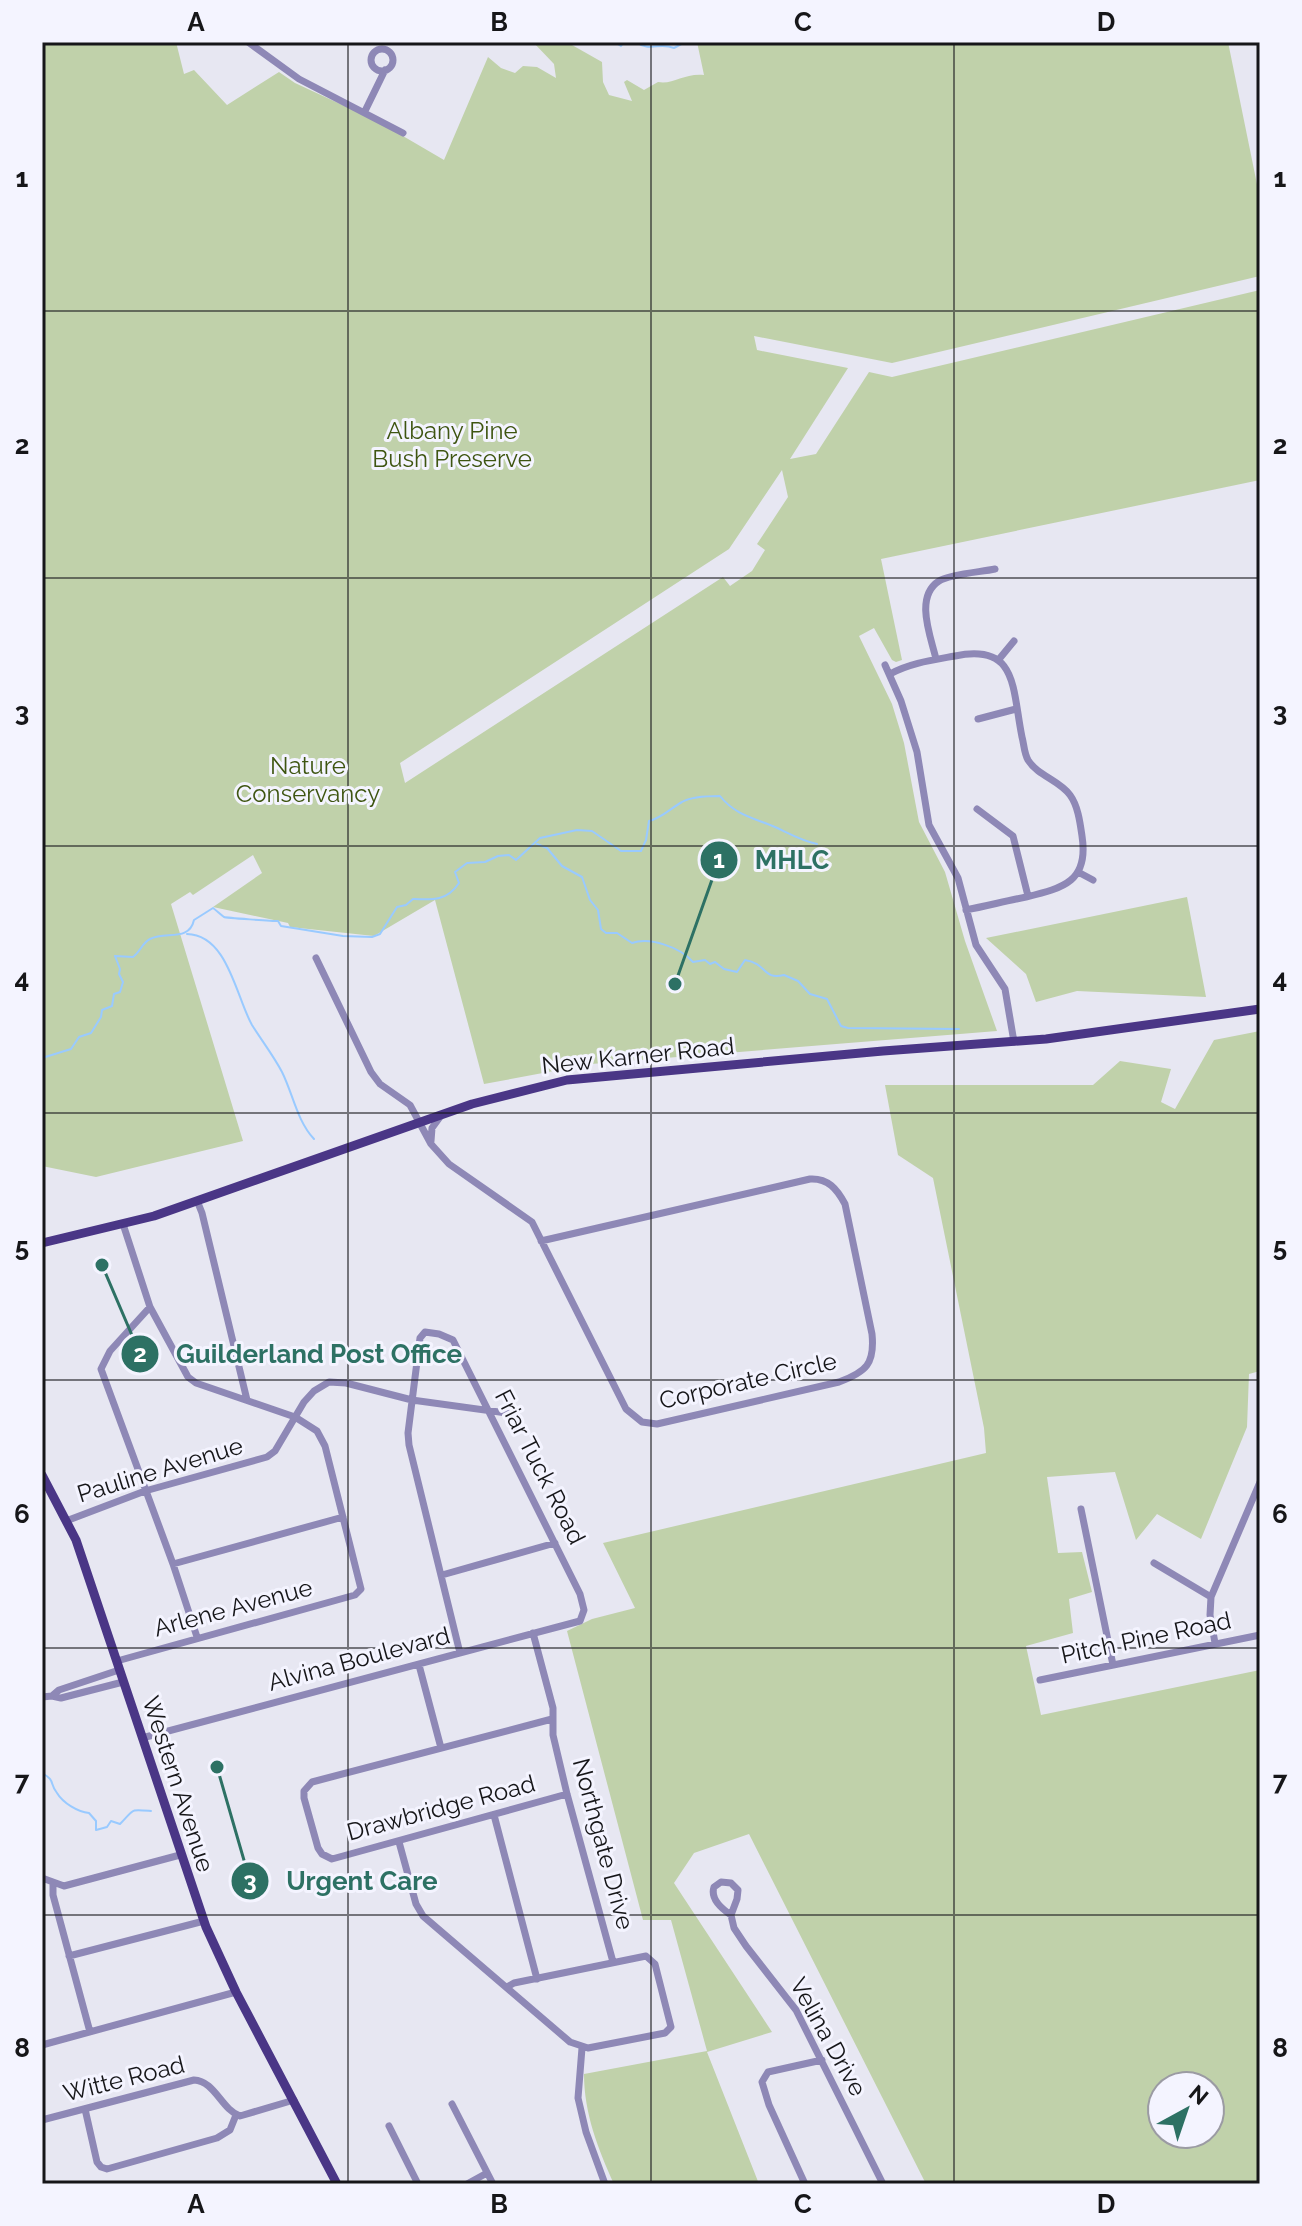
<svg xmlns="http://www.w3.org/2000/svg" width="1302" height="2226" viewBox="0 0 1302 2226" font-family="Raleway,sans-serif">
	<style>
		.green { fill: #c0d1aa; fill-rule: evenodd }
		.lines { fill: none; stroke-linecap: round; stroke-linejoin: round }
		.stream { stroke: #99caff; stroke-width: 2 }
		.minor { stroke: #8e88b6; stroke-width: 7 }
		.major { stroke: #4a3686; stroke-width: 9 }
		.grid { fill: none; stroke: #161619; stroke-width: 2; stroke-opacity: 0.55 }
		.labels { text-anchor: middle; stroke-width: 6; stroke-linejoin: round; paint-order: stroke }
		.park-label { font-size: 24px; fill: #3e5511; stroke: #f4f4ff }
		.street-label { font-size: 24px; fill: #161619; stroke: #f4f4ff }
		.leader { fill: none; stroke: #2d7164; stroke-width: 3 }
		.callout-dot { fill: #2d7164; stroke: #f4f4ff; stroke-width: 3 }
		.mark-label { font-size: 24px; text-anchor: middle; font-weight: bold; fill: #fff }
		.callout-label { font-size: 26px; text-anchor: middle; font-weight: bold; fill: #2d7164; stroke: #f4f4ff; stroke-width: 6; stroke-linejoin: round; paint-order: stroke }
		.neatline { fill: none; stroke: #161619; stroke-width: 3 }
		.grid-label { font-size: 26px; text-anchor: middle; font-weight: bold; fill: #161619 }
	</style>
	<rect width="100%" height="100%" fill="#e7e7f2"/>
	<path class="green" d="M42 42H176L184 74 194 70 227 105 279 72 295 83 379 122 444 160 488 57 501 68 515 73 523 66 537 67 556 78 554 64 533 42 572 45 602 62 603 82 609 95 632 101 624 82 627 80 644 90 658 82C673 85 684 73 704 75L697 42H1228L1260 199V276L892 363 754 336 757 350 848 368 790 459 816 454 869 372 892 377 1260 290V480L881 559 902 660 896 662 892 660 874 628 859 636 892 704 904 743 919 822 945 872 965 941 997 1031 591 1064 484 1084 435 900 374 936 290 927 288 923 213 907 262 873 253 855 193 895 190 892 171 904 243 1141 96 1177 42 1166ZM782 470 788 497 757 544 765 550 752 571 730 586 723 577 405 783 400 763 729 549Z
		M1187 897 1206 997 1077 991 1036 1002 1026 974 986 938Z
		M1260 1031V1371L1249 1374 1247 1427 1201 1539 1157 1514 1136 1540 1115 1472 1047 1477 1058 1553 1082 1552 1092 1592 1069 1599 1073 1633 1026 1646 1041 1715 1260 1670V2184H926L749 1834 694 1853 674 1883 772 2032 707 2052 759 2184H614C598 2149 584 2113 584 2074L707 2051 671 1920H643L567 1631 592 1619 635 1608 603 1543 986 1453 984 1428 933 1178 898 1155 885 1085H1093L1120 1061 1171 1069 1161 1102 1175 1109 1214 1040ZM1162 2086H1210V2134H1162Z"/>
	<g class="lines">
		<path class="stream" d="M614 42 621 46 624 42
			M636 42C649 52 660 42 674 48L685 42
			M537 844 547 848 562 866 582 877 590 900 598 910 601 929 606 933H617L632 943C650 937 680 947 693 962L705 960 710 964 715 962 724 969 737 972 745 960C768 964 762 980 784 975L798 981 810 994 827 999 841 1026 848 1028 959 1029
			M187 934C228 935 236 997 252 1025 262 1041 273 1055 282 1072 293 1094 297 1121 314 1139
			M42 1058 71 1049 79 1037 91 1033 101 1017 102 1010 112 1006 114 994 120 992 123 982 119 974 120 969 115 956 133 957C141 951 142 943 150 939 166 931 189 942 194 920L213 908C217 911 220 914 224 917 226 918 273 921 278 921L281 926 343 936 372 937 380 934 397 907 406 905 413 899C433 900 447 901 459 883L455 872 467 863 485 862 498 856 509 855 516 860 540 838 577 830 592 831 621 851H641L646 840 649 821C662 818 671 808 682 802 692 796 709 796 720 796 735 815 754 818 775 827 790 834 802 841 817 844
			M42 1773C56 1781 49 1783 57 1793 63 1803 78 1812 89 1813L96 1821V1830L107 1827 111 1821 120 1824C135 1809 129 1809 151 1811"/>
		<path class="minor" d="M248 42 299 79 403 133
			M371 60a11 11 0 1 1 22 0a11 11 0 1 1-22 0Z
			M365 111 385 70
			M1000 658 1014 641
			M936 659C931 637 914 597 939 581 950 574 981 572 995 569
			M885 665 901 701 917 752 929 825 958 878 976 945 1005 989 1014 1042
			M890 674C910 663 933 660 955 656 1018 643 1012 688 1022 737 1024 744 1024 753 1028 760 1038 776 1059 780 1070 795 1078 806 1080 822 1082 836 1089 881 1064 888 1026 897 1006 901 986 906 966 910
			M978 719 1016 709
			M977 809 1013 836 1028 896
			M1078 872 1093 880
			M316 958 371 1072 380 1084 410 1105 431 1144 449 1164 532 1222 626 1409 642 1422 657 1424 839 1382C866 1372 875 1364 872 1334L845 1204C837 1189 828 1178 810 1179L541 1241
			M431 1141 432 1128 440 1117
			M198 1203 202 1213 247 1400
			M150 1307 110 1351 101 1369 173 1564 197 1637
			M1081 1509 1113 1665
			M66 1521 145 1491 267 1457 275 1451 304 1402 314 1391 329 1382 346 1383 412 1400 514 1414
			M1154 1563 1211 1597
			M173 1564 343 1517
			M442 1575 555 1543
			M533 1633 553 1708V1735L567 1794 613 1962
			M1215 1643 1210 1615 1211 1597 1260 1482
			M117 1661 355 1595 361 1589 325 1446 317 1431 295 1417 196 1383 188 1377 150 1307 123 1224
			M419 1665 441 1748
			M1040 1680 1260 1635
			M52 1696 59 1690 119 1670
			M42 1697 52 1696 61 1698 123 1682
			M552 1719 312 1782 304 1791V1798L318 1848 322 1854 332 1859 567 1794
			M142 1738 580 1621 584 1610 580 1594 453 1340 439 1334 425 1332 420 1338 408 1433 409 1445 460 1653
			M494 1815 537 1979
			M399 1842 416 1904 423 1916 570 2042 588 2048 665 2033 671 2027 655 1964 646 1956 514 1983 507 1987
			M42 1878 64 1886 180 1855
			M721 1882 731 1883 738 1890 737 1899 731 1915C722 1909 710 1899 714 1887Z
			M53 1884V1895L90 2032
			M731 1915 734 1928 746 1946 796 2010 883 2184
			M69 1956 204 1921
			M42 2045 236 1992
			M582 2048 578 2098 586 2132 605 2184
			M452 2104 493 2184
			M85 2109 97 2162 101 2167 107 2169 217 2138 230 2130 236 2115
			M42 2120 194 2080C215 2081 221 2109 240 2116L294 2100
			M389 2126 418 2184
			M467 2184 487 2173
			M805 2184 769 2105 762 2082 768 2072 822 2060"/>
		<path class="major" d="M42 1243 154 1216 472 1104 567 1080 883 1051 1046 1039 1260 1009
			M42 1475 76 1540 206 1927 236 1992 337 2184"/>
	</g>
	<path class="grid" d="M348 42V2184M651 42V2184M954 42V2184M42 311H1260M42 578H1260M42 846H1260M42 1113H1260M42 1380H1260M42 1648H1260M42 1915H1260"/>
	<g class="labels">
		<g class="park-label">
			<text x="452" y="439">Albany Pine<tspan x="452" dy="28">Bush Preserve</tspan></text>
			<text x="308" y="774">Nature<tspan x="308" dy="28">Conservancy</tspan></text>
		</g>
		<g class="street-label">
			<text transform="translate(638 1056) rotate(-6)" y="8">New Karner Road</text>
			<text transform="translate(748 1381) rotate(-13)" y="8">Corporate Circle</text>
			<text transform="translate(540 1467) rotate(63)" y="8">Friar Tuck Road</text>
			<text transform="translate(160 1470) rotate(-17)" y="8">Pauline Avenue</text>
			<text transform="translate(233 1608) rotate(-15)" y="8">Arlene Avenue</text>
			<text transform="translate(1146 1638) rotate(-12)" y="8">Pitch Pine Road</text>
			<text transform="translate(359 1659) rotate(-15)" y="8">Alvina Boulevard</text>
			<text transform="translate(178 1784) rotate(72)" y="8">Western Avenue</text>
			<text transform="translate(441 1808) rotate(-15)" y="8">Drawbridge Road</text>
			<text transform="translate(603 1844) rotate(75)" y="8">Northgate Drive</text>
			<text transform="translate(828 2037) rotate(61)" y="8">Velina Drive</text>
			<text transform="translate(124 2079) rotate(-14)" y="8">Witte Road</text>
		</g>
	</g>
	<path class="leader" d="M675 984L719 860M102 1265L140 1354M217 1767L250 1881"/>
	<g class="callout-dot">
		<circle cx="675" cy="984" r="8"/>
		<circle cx="102" cy="1265" r="8"/>
		<circle cx="217" cy="1767" r="8"/>
		<circle cx="719" cy="860" r="20"/>
		<circle cx="140" cy="1354" r="20"/>
		<circle cx="250" cy="1881" r="20"/>
	</g>
	<g class="mark-label">
		<text x="719" y="868">1</text>
		<text x="140" y="1362">2</text>
		<text x="250" y="1889">3</text>
	</g>
	<g class="callout-label">
		<text x="792" y="869">MHLC</text>
		<text x="319" y="1363">Guilderland Post Office</text>
		<text x="362" y="1890">Urgent Care</text>
	</g>
	<rect width="1302" height="2226" fill="none" stroke="#f4f4ff" stroke-width="88"/>
	<g transform="translate(1186 2110) rotate(40)"><circle r="38" fill="#f4f4ff" stroke="#9b9ba3" stroke-width="2"/>
	<path d="M0-6L14 30L0 20L-14 30Z" fill="#2d7164"/>
	<text y="-12" font-size="22" font-weight="bold" text-anchor="middle" fill="#161619">N</text>
	</g>
	<rect x="44" y="44" width="1214" height="2138" class="neatline"/>
	<g class="grid-label">
		<text x="196" y="31">A</text>
		<text x="499" y="31">B</text>
		<text x="803" y="31">C</text>
		<text x="1106" y="31">D</text>
		<text x="22" y="187">1</text>
		<text x="1280" y="187">1</text>
		<text x="22" y="454">2</text>
		<text x="1280" y="454">2</text>
		<text x="22" y="721">3</text>
		<text x="1280" y="721">3</text>
		<text x="22" y="988">4</text>
		<text x="1280" y="988">4</text>
		<text x="22" y="1256">5</text>
		<text x="1280" y="1256">5</text>
		<text x="22" y="1523">6</text>
		<text x="1280" y="1523">6</text>
		<text x="22" y="1790">7</text>
		<text x="1280" y="1790">7</text>
		<text x="22" y="2057">8</text>
		<text x="1280" y="2057">8</text>
		<text x="196" y="2213">A</text>
		<text x="499" y="2213">B</text>
		<text x="803" y="2213">C</text>
		<text x="1106" y="2213">D</text>
	</g>
</svg>
